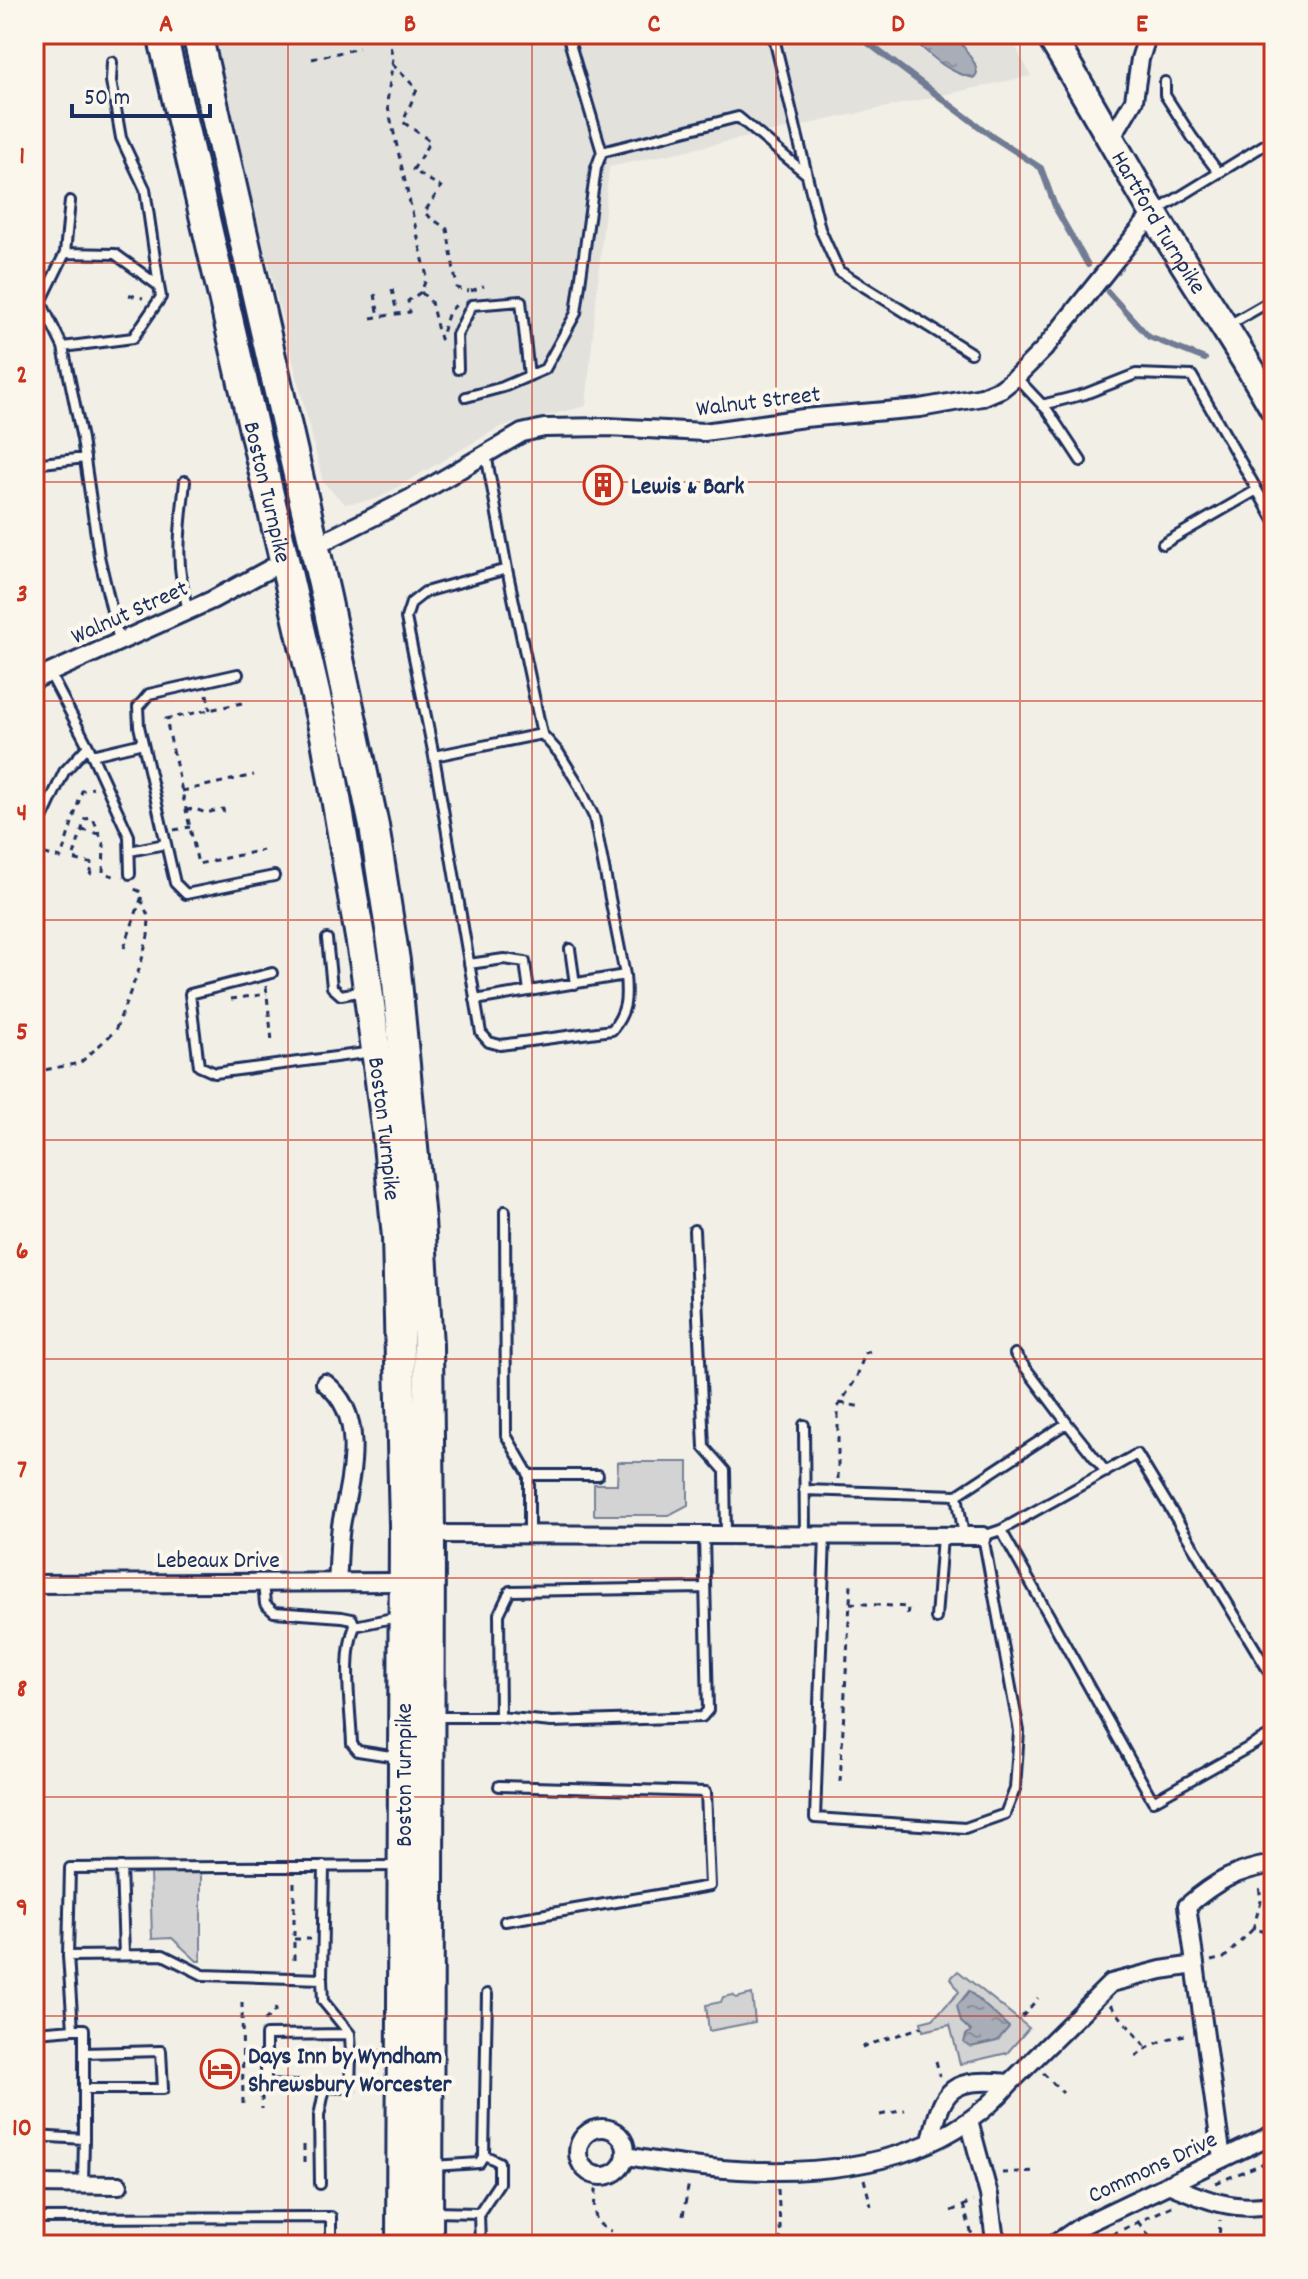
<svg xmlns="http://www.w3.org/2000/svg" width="1308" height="2279" viewBox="0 0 1308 2279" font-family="Dekko,sans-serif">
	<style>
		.built { fill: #e2e1dc }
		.green { fill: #d2d3d2; stroke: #768198; stroke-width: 2 }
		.water { fill: url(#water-ripples); stroke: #707b93; stroke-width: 2 }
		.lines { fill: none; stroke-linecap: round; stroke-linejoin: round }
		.stream { stroke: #707b93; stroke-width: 6 }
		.service-casing { stroke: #1b2f5e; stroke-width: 14 }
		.minor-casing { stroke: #1b2f5e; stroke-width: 22 }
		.primary-casing { stroke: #1b2f5e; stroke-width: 32 }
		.trunk-casing { stroke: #1b2f5e; stroke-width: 34 }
		.path { stroke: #1b2f5e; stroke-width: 3; stroke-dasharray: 6 6; stroke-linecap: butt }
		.service { stroke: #fbf7ec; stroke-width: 8 }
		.minor { stroke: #fbf7ec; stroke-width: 16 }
		.primary { stroke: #fbf7ec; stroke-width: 26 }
		.trunk { stroke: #fbf7ec; stroke-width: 28 }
		.grid { fill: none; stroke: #c8321e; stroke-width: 2; stroke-opacity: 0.55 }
		.labels { text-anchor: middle; stroke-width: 8; stroke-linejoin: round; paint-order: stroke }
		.street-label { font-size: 24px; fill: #1b2f5e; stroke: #fbf7ec }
		.poi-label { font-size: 24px; font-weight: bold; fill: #1b2f5e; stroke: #fbf7ec; text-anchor: start }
		.neatline { fill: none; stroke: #c8321e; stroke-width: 3 }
		.grid-label { font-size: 26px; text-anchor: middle; font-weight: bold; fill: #c8321e }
	</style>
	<defs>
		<pattern id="water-ripples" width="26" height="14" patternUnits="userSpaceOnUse" patternTransform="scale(2)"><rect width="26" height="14" fill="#a9adb7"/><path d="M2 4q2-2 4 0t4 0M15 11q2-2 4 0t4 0" fill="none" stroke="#898d98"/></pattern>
	</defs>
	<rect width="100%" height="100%" fill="#f2efe6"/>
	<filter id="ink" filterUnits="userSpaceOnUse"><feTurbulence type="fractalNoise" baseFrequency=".0125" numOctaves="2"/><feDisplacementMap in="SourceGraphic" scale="16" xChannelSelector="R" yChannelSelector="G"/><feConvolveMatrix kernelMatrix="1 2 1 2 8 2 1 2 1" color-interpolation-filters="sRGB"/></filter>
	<g filter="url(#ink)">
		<path class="built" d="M211 34H1009L1031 76 609 167 586 406 500 427 377 499 345 504 323 482Z"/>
		<path class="green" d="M618 1462H688V1505L669 1515H594V1484H617Z
			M150 1871H201V1961H197L172 1938 152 1939Z
			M958 1971 1029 2028 1007 2053 960 2064 950 2025 923 2031 921 2022 933 2019 959 1992 951 1978Z
			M752 1994 755 2022 709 2031 706 2005 721 2002 723 1997 733 1995 736 1998Z"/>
		<path class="water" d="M907 34H955L975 64 977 73 974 78C946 73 927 52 907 34Z
			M969 1991 1009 2027 997 2041 971 2047 964 2043 966 2035 971 2031 961 2022 957 2006Z"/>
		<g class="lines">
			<path class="stream" d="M856 34 993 137 1041 168 1056 209 1088 265
				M1108 292 1149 337 1205 359"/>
			<g class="service-casing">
				<path id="service" d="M567 34 602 152 738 117 805 173
					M773 34 820 229 839 271 971 353
					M112 62 111 81 121 138 145 189 159 286
					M1165 82V95L1192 137 1219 173
					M1155 212 1274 139
					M65 253 70 201
					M1227 326 1274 299
					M63 347 133 338 161 297 159 286 115 254 65 253 41 302 63 347 82 439 99 556 119 641
					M458 369 457 335 472 305 521 301 529 376
					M1016 377 1048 411 1081 461
					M466 397 503 387 545 369 576 313 596 168 602 152
					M1042 405 1085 394 1136 374 1192 376 1274 520
					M486 454 507 569 542 734 434 756 481 1033 489 1042 500 1045 612 1030C627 1011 627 999 625 975L594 817 577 782 559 753 542 734
					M34 464 85 458
					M185 481C180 532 174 560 188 610
					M1163 544 1257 490
					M238 674 149 694 138 707 139 726 175 883 186 894 274 876
					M88 746 129 836 130 874
					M92 755 143 743
					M434 756 406 618 411 603 425 592 507 569
					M34 836 64 772 88 746 50 674
					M130 851 165 844
					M327 939 332 987 341 995 364 991
					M570 949 575 984
					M469 964 504 959 525 962 529 991
					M272 973 190 994 199 1066 215 1073 373 1052
					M475 1000 625 975
					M505 1211 506 1435 529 1475V1534
					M694 1230 704 1447 725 1471 726 1535
					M1015 1354 1067 1423
					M804 1425 805 1535
					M529 1475H598
					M804 1490 957 1495 964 1536
					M957 1495 1067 1423 1106 1472
					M1001 1530 1153 1801 1274 1733
					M825 1536 815 1818 965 1828 1005 1814 1015 1789 1019 1731 983 1536 1001 1530 1137 1454 1274 1680
					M263 1583 265 1604 274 1612 342 1617 352 1619 355 1626
					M936 1618 942 1536
					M434 1717H500L552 1722 702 1717 708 1710 704 1536
					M500 1717 499 1614 510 1591 705 1588
					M397 1757 358 1751 352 1744C351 1710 342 1656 355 1626L397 1617
					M499 1786 706 1792 710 1886 505 1921
					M121 1867 124 1955
					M322 1979 324 1866
					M73 2029H84V2139
					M350 2034 266 2035V2085L350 2088 351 2055
					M84 2053 161 2051 163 2089H84
					M395 2057 351 2055 350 2034 323 2001 322 1979 203 1975 163 1955 68 1956 70 1868 399 1866
					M34 2101 36 2032 73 2029 68 1956
					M34 2136 84 2139 83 2184
					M433 2166 479 2163 484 2155 487 1994
					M320 2184 319 2116 325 2087
					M433 2212 479 2213 480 2245
					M479 2213 499 2183V2162L484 2155
					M34 2218 331 2217V2245"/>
			</g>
			<g class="minor-casing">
				<path id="minor" d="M1111 139 1134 100 1140 59 1148 34
					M315 546 411 498 522 433 544 428 608 427 704 432 804 418 920 408 982 397 1001 389 1016 377 1044 349 1153 213
					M34 680 212 600 284 561
					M325 1383C367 1415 351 1476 342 1520 338 1540 339 1562 337 1582
					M430 1534 983 1536
					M34 1584 403 1582
					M1010 2083 1111 1983 1161 1970 1195 1965
					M969 2121 989 2195 994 2233 1000 2245
					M578 2152a24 24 0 1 1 48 0a24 24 0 1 1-48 0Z
					M627 2156C751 2179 920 2190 1010 2083 952 2078 943 2086 931 2141
					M1222 2159 1187 1906C1216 1881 1236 1870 1274 1864
					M34 2184 119 2185
					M1168 2184C1203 2199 1236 2213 1274 2204
					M1053 2245 1081 2226 1274 2134"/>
			</g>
			<g class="primary-casing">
				<g id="primary">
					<path id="s1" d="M1049 34C1089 99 1125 166 1164 231 1200 291 1240 348 1274 409"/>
				</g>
			</g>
			<g class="trunk-casing">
				<g id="trunk">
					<path id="s2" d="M162 34 326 740 365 966 387 1134 397 1237 404 1525 401 2245"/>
					<path d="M197 34 326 597 374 826 395 961 420 1220 428 1345 430 1534 428 2245"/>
				</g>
			</g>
			<path class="path" d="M312 59 359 48
				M392 64 417 89 403 122 430 141 413 170 441 187 424 213 447 229 457 288 469 291
				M392 289 397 314
				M471 291 484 286
				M421 292 431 302 440 339 449 312 457 304
				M375 294 379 317
				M129 295 143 298
				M371 318 410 312 408 301 421 292 427 277 387 103 393 58 387 34
				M207 694 210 710
				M242 703 166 719 198 864 263 850
				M182 791 254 775
				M186 810 195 809 206 813 223 809 224 814
				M82 830 100 834
				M174 830 190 827
				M90 875 93 864 73 859 85 819 93 818 104 845 103 873 118 877
				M34 889 45 854 61 858 82 791 93 788
				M124 948 142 896 141 892 132 888
				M266 986 272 1041
				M231 999 267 994
				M34 1072 80 1063 115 1031 140 967 148 936 149 918 141 899
				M840 1403 862 1407
				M838 1479V1407L856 1379 865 1353 873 1350
				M850 1603 908 1607 907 1619
				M840 1782 851 1584
				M1253 1929 1261 1901 1259 1886
				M294 1939H310
				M294 1960V1880
				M1211 1961 1224 1958 1253 1929 1274 1934
				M242 2002 243 2105
				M1110 2005 1147 2048
				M1022 2017 1038 1998
				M264 2021 275 2011 277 2005
				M862 2047 922 2027
				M1136 2057C1147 2045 1170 2037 1186 2035
				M936 2061 940 2076
				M1043 2073 1063 2093
				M262 2095V2109
				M880 2115 905 2110
				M304 2163V2143
				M1002 2173 1035 2171
				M598 2177C596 2199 586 2222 611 2231
				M864 2179 871 2206
				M1216 2183 1274 2159
				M778 2189 781 2245
				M963 2205 975 2245
				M951 2211 973 2201
				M683 2216 689 2182
				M1138 2222 1157 2245
				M1107 2245 1113 2234 1174 2205
				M1219 2245 1220 2220
				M1247 2245 1274 2239"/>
			<use href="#service" class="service"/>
			<use href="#minor" class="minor"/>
			<use href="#primary" class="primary"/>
			<use href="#trunk" class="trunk"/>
		</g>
	</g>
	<path class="grid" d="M288 34V2245M532 34V2245M776 34V2245M1020 34V2245M34 263H1274M34 482H1274M34 701H1274M34 920H1274M34 1140H1274M34 1359H1274M34 1578H1274M34 1797H1274M34 2016H1274"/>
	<defs>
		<g id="building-ring" transform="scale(2)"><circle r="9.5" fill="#fbf7ec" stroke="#c8321e" stroke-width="1.5"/><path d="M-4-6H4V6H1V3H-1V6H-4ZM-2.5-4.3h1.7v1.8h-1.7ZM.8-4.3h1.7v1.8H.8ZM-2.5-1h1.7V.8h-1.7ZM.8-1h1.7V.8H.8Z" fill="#c8321e"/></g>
		<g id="hotel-ring" transform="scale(2)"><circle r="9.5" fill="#fbf7ec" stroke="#c8321e" stroke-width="1.5"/><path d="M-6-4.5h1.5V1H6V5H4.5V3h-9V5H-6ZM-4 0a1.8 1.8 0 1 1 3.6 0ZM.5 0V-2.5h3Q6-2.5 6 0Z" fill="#c8321e"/></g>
	</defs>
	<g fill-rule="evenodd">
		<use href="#building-ring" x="603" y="485"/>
		<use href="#hotel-ring" x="220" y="2069"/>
	</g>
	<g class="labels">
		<g class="street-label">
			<text dy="8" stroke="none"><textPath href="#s1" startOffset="218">Hartford Turnpike</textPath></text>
			<text transform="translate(758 400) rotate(-7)" y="8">Walnut Street</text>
			<text dy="8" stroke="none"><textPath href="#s2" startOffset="470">Boston Turnpike</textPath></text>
			<text transform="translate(129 611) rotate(-24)" y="8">Walnut Street</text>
			<text dy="8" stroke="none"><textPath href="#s2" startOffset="1118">Boston Turnpike</textPath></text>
			<text x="218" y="1567">Lebeaux Drive</text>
			<text transform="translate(403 1775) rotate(-90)" y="8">Boston Turnpike</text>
			<text transform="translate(1152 2166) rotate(-25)" y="8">Commons Drive</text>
		</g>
		<g class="poi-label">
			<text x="631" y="493">Lewis &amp; Bark</text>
			<text x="248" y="2063">Days Inn by Wyndham<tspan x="248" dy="28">Shrewsbury Worcester</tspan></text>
		</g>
	</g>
	<rect width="1308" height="2279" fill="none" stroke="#fbf7ec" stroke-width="88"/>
	<path d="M72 104v12h138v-12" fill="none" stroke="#1b2f5e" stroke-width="4"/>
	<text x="84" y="104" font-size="24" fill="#1b2f5e" stroke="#fbf7ec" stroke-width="6" paint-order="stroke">50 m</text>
	<rect x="44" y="44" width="1220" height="2191" class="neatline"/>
	<g class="grid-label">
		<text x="166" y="31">A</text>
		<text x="410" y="31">B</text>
		<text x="654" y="31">C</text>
		<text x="898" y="31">D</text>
		<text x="1142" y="31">E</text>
		<text x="22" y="163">1</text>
		<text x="22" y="382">2</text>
		<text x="22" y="601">3</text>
		<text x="22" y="820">4</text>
		<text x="22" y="1039">5</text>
		<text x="22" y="1258">6</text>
		<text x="22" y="1477">7</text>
		<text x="22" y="1696">8</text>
		<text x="22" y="1915">9</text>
		<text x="22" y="2135">10</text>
	</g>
</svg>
